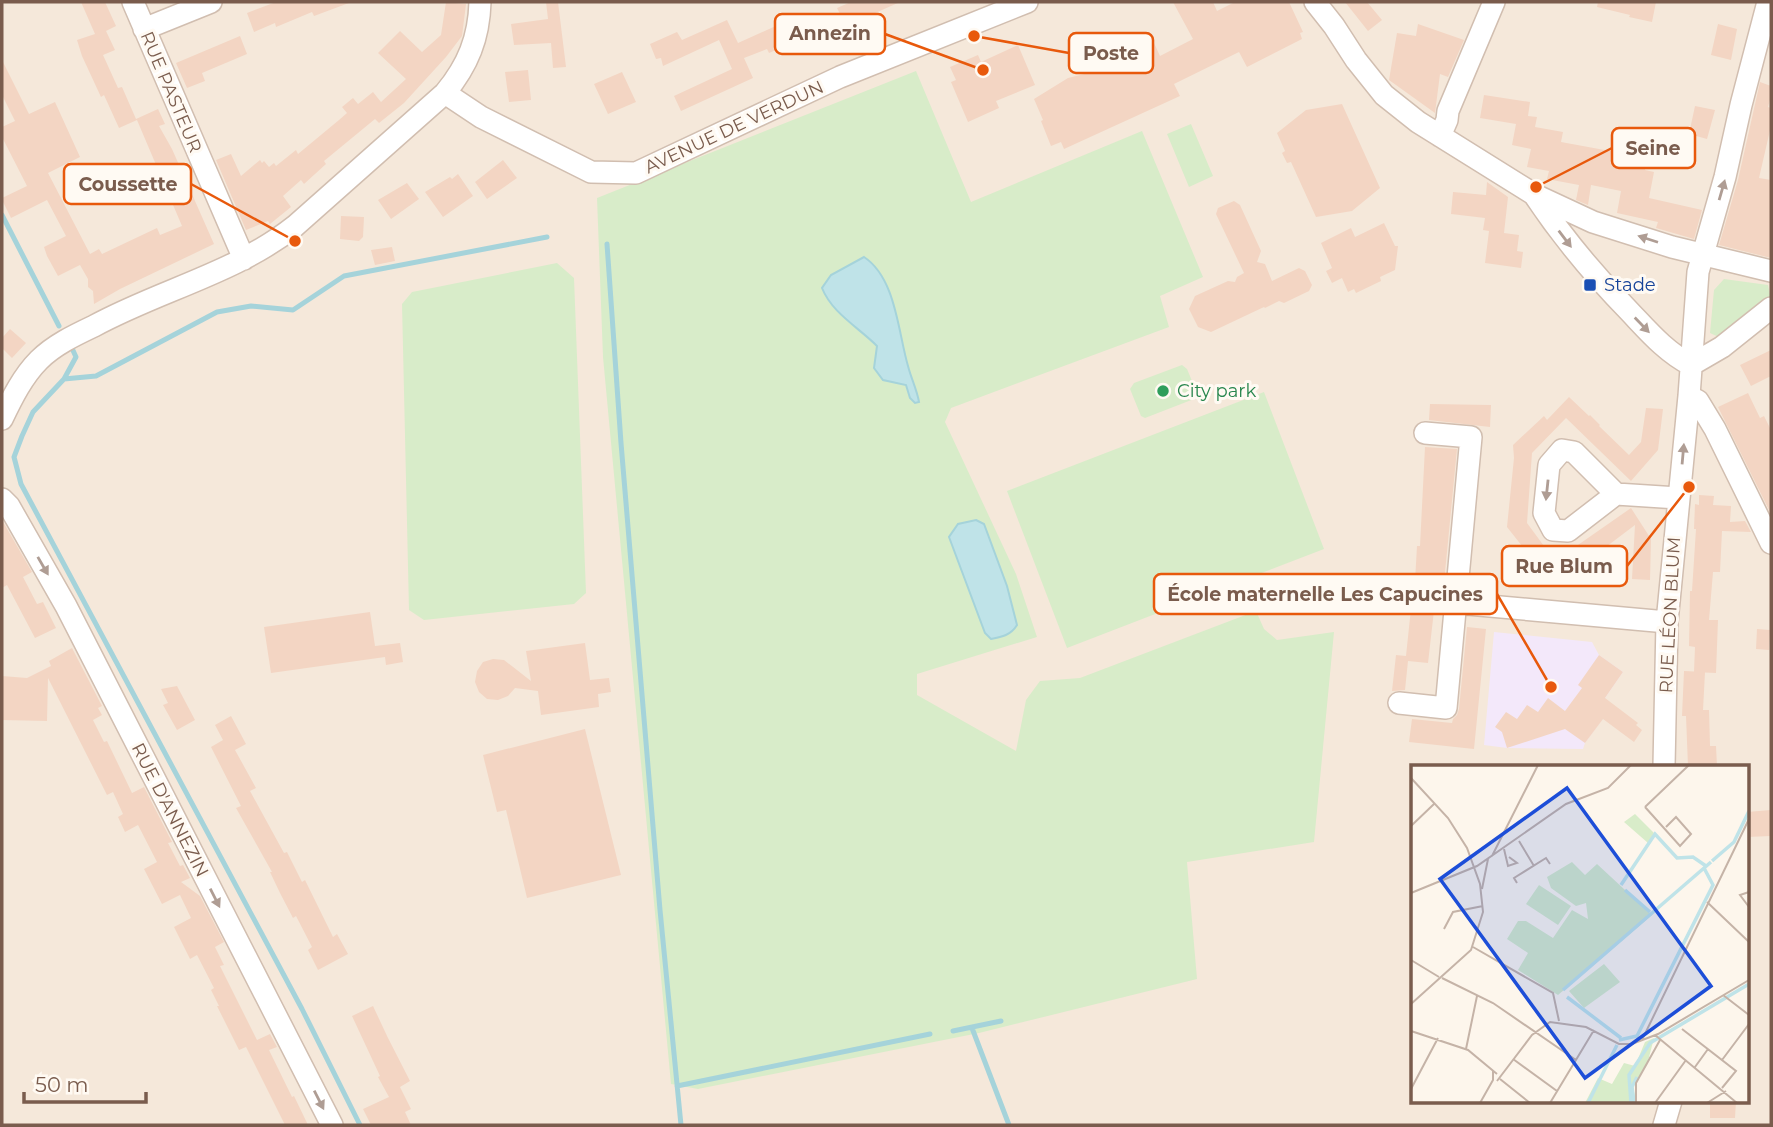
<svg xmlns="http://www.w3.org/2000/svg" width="1773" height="1127" viewBox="0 0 1773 1127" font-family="Montserrat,sans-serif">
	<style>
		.residential { fill: #f5e8da; fill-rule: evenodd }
		.education { fill: #f3e8fa }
		.green { fill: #d8ecc9 }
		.water { fill: #bfe3e8; stroke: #a5d3da; stroke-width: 2 }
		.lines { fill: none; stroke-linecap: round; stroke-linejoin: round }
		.stream { stroke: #a5d3da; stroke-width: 5 }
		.building { fill: #f3d5c3 }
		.minor-casing { stroke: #d1beb0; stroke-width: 24 }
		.minor { stroke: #fff; stroke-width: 21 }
		.oneway { fill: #af9d94 }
		.transit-dot { fill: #1a4fb4; stroke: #fffaf3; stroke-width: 2.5 }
		.leisure-dot { fill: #2e9e5b; stroke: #fffaf3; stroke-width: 2.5 }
		.labels { text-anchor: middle; stroke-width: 6; stroke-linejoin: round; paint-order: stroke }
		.street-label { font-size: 18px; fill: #7a5c4d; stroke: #fffaf3 }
		.transit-label { font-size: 18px; fill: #164399; stroke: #fffaf3; text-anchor: start }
		.leisure-label { font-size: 18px; fill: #27864d; stroke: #fffaf3; text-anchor: start }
		.inset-river { fill: none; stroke: #bfe3e8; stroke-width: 3.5 }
		.inset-road { fill: none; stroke: #c5b3a7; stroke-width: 2 }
		.view { fill: #1d4ed8; fill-opacity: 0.15; stroke: #1d4ed8; stroke-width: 3.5 }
		.inset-edge { fill: none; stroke: #7a5c4d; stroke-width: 3.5 }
		.leader { fill: none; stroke: #e8590c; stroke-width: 2.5 }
		.callout-dot { fill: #e8590c; stroke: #fffaf3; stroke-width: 2.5 }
		.callout { fill: #fffaf3; stroke: #e8590c; stroke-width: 2.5 }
		.callout-label { font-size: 19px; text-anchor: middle; font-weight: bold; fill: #7a5c4d }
	</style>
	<rect width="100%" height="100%" fill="#fdf6ec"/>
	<path class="residential" d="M2 2H1771V1125H2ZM1412 766H1747V1101H1412Z"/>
	<path class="education" d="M1494 632 1592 642 1599 655 1623 672 1603 701 1611 707 1585 743 1583 749 1507 748 1484 745Z"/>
	<path class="green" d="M916 71 971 202 1142 131 1203 277 1160 296 1169 327 951 408 945 422 1016 574 1037 637 917 674V695L1016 751 1026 700 1040 681 1080 678 1256 611 1264 629 1277 640 1334 632 1314 842 1187 862 1197 979 979 1033 698 1089 671 1084 603 357 597 198Z
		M1191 124 1213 176 1189 187 1167 134Z
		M557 263 574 278 586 593 574 604 424 620 409 610 402 304 412 292Z
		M1724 279 1768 285 1771 300 1725 340 1710 333 1714 290Z
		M1182 365 1187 369 1197 393 1194 399 1145 418 1141 416 1130 389 1134 383Z
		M1264 392 1324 549 1067 648 1007 491Z"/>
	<path class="water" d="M864 257C896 278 898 332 908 366 911 378 917 390 919 402L915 403 910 398 906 385 883 380 874 368 877 346C858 327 832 313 822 288L831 275Z
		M976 520 984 524 1007 586 1017 625C1011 635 1002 637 991 639L985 633 949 537 958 524Z"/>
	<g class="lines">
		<path class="stream" d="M2 215 59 326
			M607 244 621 443 660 910 681 1125
			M71 346 76 357 64 379 33 412 22 436 14 457 21 484 302 1009 360 1125
			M64 379 96 376 217 312 251 306 293 310 344 276 547 237
			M972 1028 1009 1125
			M953 1031 1001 1021
			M677 1086 930 1034"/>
	</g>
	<path class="building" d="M81 2H105L116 26 106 31 115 50 103 55 118 88 122 87 136 119 158 109 165 124 159 126 172 149 214 244 120 289 94 304 93 291 88 287V279L80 265 58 276 47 256 44 247 66 236 47 200 11 218 2 200V198L27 186 2 137V127L15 121 2 95V60L29 114 55 102 80 157 48 173 90 254 99 249 102 254 157 228 160 235 182 226 137 120 119 128 104 95 101 97 82 56 77 40 95 34Z
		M276 2H349V3L314 16 312 12 276 27 275 23 254 32 247 13Z
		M446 2 466 4 462 36 446 57 404 103 379 123 375 119 324 161 326 164 304 184 301 180 283 196 291 207 270 224 268 221 246 230 216 160 231 154 241 176 260 160 262 163 264 161 269 167 274 163 276 166 296 150 298 154 339 120 347 113 342 107 353 98 358 104 373 92 381 102 406 79 378 53 400 31 422 52 441 35Z
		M546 2H558L566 67 553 68 551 43 514 45 511 24 548 19Z
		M851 2H900L846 26 837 8Z
		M1173 2H1213L1217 11 1235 2H1289L1303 32 1300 33 1302 39 1247 67 1239 52 1174 84 1180 96 1064 149 1061 142 1051 146 1041 121 1043 120 1034 99 1068 78 1105 69 1154 43 1160 56 1193 39Z
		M1345 2H1367L1382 20 1368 31Z
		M1598 2H1656L1652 22 1629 17 1630 15 1597 7Z
		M727 20 738 43 789 20 799 40 769 53 767 49 744 58 753 78 681 111 674 96 732 69 719 40 663 66 661 58 656 59 650 44 677 32 682 40Z
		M1418 24 1464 40 1448 77 1440 74 1435 113 1389 80 1397 33 1416 36Z
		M1718 24 1737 29 1731 60 1711 55Z
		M240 36 247 54 202 73 205 81 187 88 176 63Z
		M1018 45 1035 85 996 101 999 108 968 122 951 82 956 80 950 67 978 55 981 62Z
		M528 70 531 100 509 102 505 72Z
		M622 72 636 102 608 114 594 84Z
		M1760 82 1771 86V96L1768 107 1771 108V126L1759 178 1771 180V258L1719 245 1738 180Z
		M1484 95 1530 102 1528 116 1537 117 1535 127 1563 132 1561 142 1648 158 1645 170 1654 172 1649 198 1702 210 1694 239 1656 228 1658 222 1617 213 1621 191 1591 185 1588 205 1576 200 1579 185 1547 179 1549 171 1527 167 1531 149 1512 145 1516 124 1480 118Z
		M1342 104 1380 188 1352 211 1316 217 1291 162 1287 163 1282 153 1285 151 1277 133 1306 110Z
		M1695 106 1715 110 1707 139 1689 134Z
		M503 160 517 178 487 199 475 182Z
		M458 174 473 196 443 217 425 192 450 177 452 179Z
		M1487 182 1508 197 1504 233 1519 235 1517 251 1523 252 1521 268 1485 263 1489 231 1483 230 1485 218 1451 214 1453 192 1486 195Z
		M407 183 419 199 391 219 378 200Z
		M1234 201 1240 205 1261 251 1257 262 1265 264 1272 281 1299 268 1305 271 1312 285 1309 291 1284 303 1279 301 1265 308 1264 307 1211 332 1198 327 1189 309 1195 296 1228 281 1235 282 1237 277 1244 273 1216 214 1218 208Z
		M341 216 364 217 363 237 359 241 340 239Z
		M1384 223 1395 246H1398L1395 270 1380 277 1381 281 1356 293 1354 289 1348 292 1342 278 1332 283 1326 271 1332 268 1321 243 1351 228 1355 237Z
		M392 247 395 261 375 265 371 250Z
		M10 329 26 343 12 358 2 348V338Z
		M1771 350V376L1751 386 1740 365Z
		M1748 393 1760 418 1764 416 1771 430V514L1718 407Z
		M1569 397 1589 416 1590 415 1600 425 1599 426 1629 455 1641 442 1646 408 1663 409 1658 450 1631 481 1566 418 1532 453 1527 523 1555 561 1631 508 1651 539 1650 580 1632 579 1635 525 1590 559 1591 560 1556 583 1537 557 1533 560 1507 527 1514 458 1513 445 1544 416 1547 420Z
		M1430 404 1491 405 1490 427 1429 420Z
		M1425 447 1457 449 1443 593H1436L1428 663 1408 661 1405 690 1392 691 1396 655 1406 656 1412 599H1414L1417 546H1420Z
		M1699 495 1714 496 1713 505 1731 506 1730 522 1745 521 1751 532 1722 531 1720 572H1713L1709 620H1718L1716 673 1694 672 1695 647 1689 646 1690 591H1692L1696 529H1694L1695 504 1699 505Z
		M2 520 32 572 23 577 37 604 43 602 56 628 35 638 7 585 2 588Z
		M370 612 375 646 400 643 403 662 386 665 385 657 271 673 264 627Z
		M1467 627 1486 629 1474 749 1409 742 1412 719 1452 723 1453 719 1457 715 1459 709Z
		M1757 629 1770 630 1769 650 1756 649Z
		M585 643 590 680 609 678 611 692 598 694 599 707 541 715 538 691 515 688 508 696 498 700 487 699 479 692 475 682 477 671 483 662 493 659 504 660 531 681 526 651Z
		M72 648 102 706 98 708 102 715 93 720 104 742 107 741 132 793 144 787 172 842 168 843 180 866 183 865 190 878 181 882 200 896 224 942 215 947 224 965 220 966 257 1040 270 1034 277 1047 269 1050 292 1097 294 1096 308 1125H285L246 1047 239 1050 217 1006H219L211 990 214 988 197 955 190 959 174 927 191 918 180 895 162 904 144 869 157 862 138 825 125 832 118 817 123 814 113 792 107 795 48 678 47 721 2 720V676L27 678 51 666 49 661Z
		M1599 655 1623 672 1605 698 1638 723 1636 725 1642 730 1634 742 1603 719 1585 743 1565 729 1507 748 1502 732 1495 727 1506 712 1517 719 1527 705 1538 712 1548 698 1565 711 1582 688 1578 685Z
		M1684 671 1705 672 1703 710H1709L1710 746H1716L1717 766H1688L1686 716H1682Z
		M177 686 195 720 177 730 163 705 168 703 161 689Z
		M231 716 246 744 235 750 256 788 250 791 284 853 287 852 302 882 305 880 333 937 337 934 348 954 318 970 308 950 312 947 296 916 293 918 280 893 270 872H272L236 808 241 806 211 747 223 740 215 725Z
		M585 729 621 875 527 898 506 810 497 812 483 755Z
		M1771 810V836L1747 837V812Z
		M373 1006 388 1038 410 1081 400 1087 411 1109 405 1112 411 1125H371L363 1109 389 1097 378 1077 380 1076 352 1016Z
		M1712 1101H1736L1735 1118H1710V1102Z"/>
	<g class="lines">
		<g class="minor-casing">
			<path id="minor" d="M133 2 244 259
				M1315 2 1334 26 1356 60 1384 95 1418 122 1535 195 1593 222 1672 247 1771 271
				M144 29 211 2
				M445 93 481 117 591 172 636 173 840 77 1027 2
				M1440 136 1447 120 1448 111 1494 2
				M1535 196C1563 238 1595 276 1630 312 1649 332 1666 352 1691 365
				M1691 365 1722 347 1771 308
				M1689 396 1698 401 1715 429 1771 543
				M2 419C12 398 23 376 39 360 54 345 75 335 94 326 160 290 236 273 295 226L445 93C468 65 479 38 480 2
				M1616 494 1568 531 1553 530 1544 513 1549 465 1562 450 1574 452 1616 494 1678 498
				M2 499 9 506 66 606 332 1125
				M1456 603 1667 622
				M1399 703 1446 708 1471 437 1425 433
				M1664 766 1667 622 1689 396 1698 272 1725 177 1741 105 1768 2
				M1664 1125 1671 1101"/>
		</g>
		<use href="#minor" class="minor"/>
	</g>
	<defs><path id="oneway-solid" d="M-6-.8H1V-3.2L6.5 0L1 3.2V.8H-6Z" transform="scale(1.75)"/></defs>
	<g class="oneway">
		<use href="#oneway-solid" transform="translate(1722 190) rotate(-74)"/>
		<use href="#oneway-solid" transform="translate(1565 239) rotate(53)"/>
		<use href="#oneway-solid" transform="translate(1648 239) rotate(-162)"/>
		<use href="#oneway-solid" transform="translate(1642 325) rotate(46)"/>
		<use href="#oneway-solid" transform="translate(1683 454) rotate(-85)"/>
		<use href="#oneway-solid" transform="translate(1547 490) rotate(96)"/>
		<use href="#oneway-solid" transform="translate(43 566) rotate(60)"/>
		<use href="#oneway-solid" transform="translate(215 898) rotate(63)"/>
		<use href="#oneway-solid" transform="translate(319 1100) rotate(63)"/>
	</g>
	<rect class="transit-dot" x="1583" y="278" width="14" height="14" rx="3.5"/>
	<circle class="leisure-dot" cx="1163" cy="391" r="7"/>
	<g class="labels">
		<g class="street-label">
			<text transform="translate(171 92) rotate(67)" y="6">RUE PASTEUR</text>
			<text transform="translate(734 127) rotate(-25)" y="6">AVENUE DE VERDUN</text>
			<text transform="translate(1670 615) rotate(-87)" y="6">RUE LÉON BLUM</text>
			<text transform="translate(170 810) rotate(63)" y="6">RUE D'ANNEZIN</text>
		</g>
		<g class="transit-label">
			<text x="1604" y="291">Stade</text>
		</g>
		<g class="leisure-label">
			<text x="1177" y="397">City park</text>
		</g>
	</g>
	<g transform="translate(1411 765)">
		<rect width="338" height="338" fill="#fdf6ec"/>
		<path d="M224 49 243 68 237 78 213 57ZM161 97 174 110 186 99 241 150 147 230 107 205 117 188 96 174 107 156H115L142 173 161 145 177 154 175 138 165 141 140 123 136 112ZM128 120 160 141 147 160 115 139ZM193 199 209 217 173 243 158 226ZM243 273 236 300 222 321 225 338H174L187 313 201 319 213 298 224 301 234 277Z" fill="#d8ecc9"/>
		<path class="inset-river" d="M301 96 323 77 338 46M210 120 244 69 266 93 282 92 295 101M214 125 239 147M152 225 300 97M156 232 210 273M208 275 226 271 302 120 293 103M223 337 221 322 226 312M177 338 206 280M220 338 218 310 239 278 338 219"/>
		<path class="inset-road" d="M0 13 37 53 56 83 69 119 72 147 60 185 0 239M234 42 269 81 280 69 265 52 255 62M234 42 278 0M0 61 23 39M108 76 123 101M93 84 97 101 106 98 98 92M81 91 127 0M106 118 103 113 135 93 139 99M71 124 77 94M338 127 329 130 338 142M0 128 66 101 155 39 197 23 220 0M296 137 338 177M33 164 42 147 72 141M62 182 142 228 148 256M0 195 28 212M31 213 82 238 165 295M312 230 338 250M271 264 325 306 311 323M0 266 57 285 86 309M244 270 326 338M231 275 338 54M55 284 66 231M102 294 146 326M311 295 338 259M284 302 297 284M89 314 119 338M86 316 121 270 139 257 175 262 208 279H221L247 269 338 215M0 324 27 273M69 338 82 315V306M139 338 183 265M225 338V318L249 275M244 338 275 295M296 338 315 326"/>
		<path class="view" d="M156 23 300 221 174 313 29 114Z"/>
		<rect width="338" height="338" class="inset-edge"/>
	</g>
	<path class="leader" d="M983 70L885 34M974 36L1069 53M1536 187L1612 148M295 241L191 184M1689 487L1627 566M1551 687L1497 594"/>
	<g class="callout-dot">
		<circle cx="983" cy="70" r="7"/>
		<circle cx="974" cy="36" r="7"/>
		<circle cx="1536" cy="187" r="7"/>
		<circle cx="295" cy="241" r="7"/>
		<circle cx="1689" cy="487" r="7"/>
		<circle cx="1551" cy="687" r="7"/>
	</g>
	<g class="callout">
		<rect x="775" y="14" width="110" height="40" rx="7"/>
		<rect x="1069" y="33" width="84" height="40" rx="7"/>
		<rect x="1612" y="128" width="83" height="40" rx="7"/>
		<rect x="64" y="164" width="127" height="40" rx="7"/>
		<rect x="1502" y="546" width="125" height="40" rx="7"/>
		<rect x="1154" y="574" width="343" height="40" rx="7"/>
	</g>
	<g class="callout-label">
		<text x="830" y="40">Annezin</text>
		<text x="1111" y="60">Poste</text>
		<text x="1653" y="155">Seine</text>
		<text x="128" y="191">Coussette</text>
		<text x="1564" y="573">Rue Blum</text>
		<text x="1325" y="601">École maternelle Les Capucines</text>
	</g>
	<rect width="1773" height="1127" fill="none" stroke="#7a5c4d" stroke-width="7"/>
	<path d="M24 1092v10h122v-10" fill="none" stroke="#7a5c4d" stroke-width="3.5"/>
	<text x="35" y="1092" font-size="21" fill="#7a5c4d" stroke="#fffaf3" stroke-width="5" paint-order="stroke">50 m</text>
</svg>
